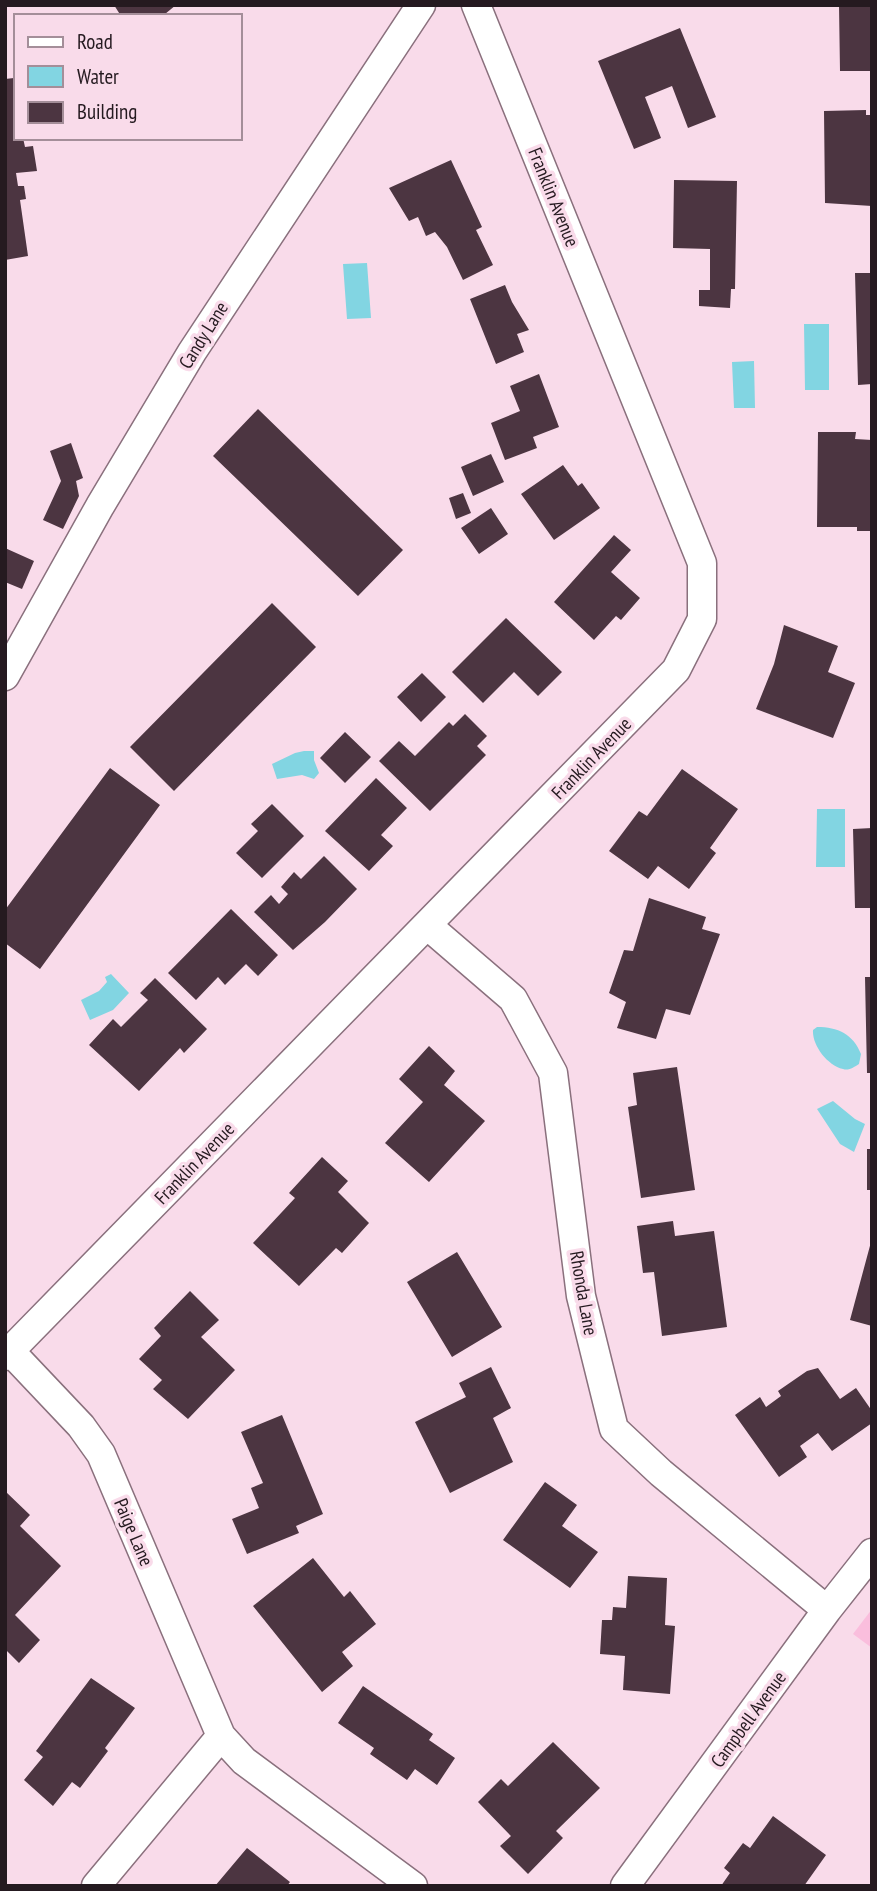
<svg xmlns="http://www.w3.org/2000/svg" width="877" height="1891" viewBox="0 0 877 1891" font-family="'PT Sans Narrow',sans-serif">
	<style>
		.green { fill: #fabedd }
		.water { fill: #82d5e2 }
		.building { fill: #4c3541 }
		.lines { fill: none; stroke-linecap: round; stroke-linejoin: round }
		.minor-casing { stroke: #8a707d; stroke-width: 31 }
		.minor { stroke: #fff; stroke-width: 28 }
		.labels { text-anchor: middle; stroke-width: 7; stroke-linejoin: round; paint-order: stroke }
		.street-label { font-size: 19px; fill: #251a20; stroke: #f9dbea }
	</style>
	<rect width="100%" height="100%" fill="#f9dbea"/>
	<path class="green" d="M872 1609V1648L853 1634Z"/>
	<path class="water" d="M367 263 371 318 347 319 343 264Z
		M804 324H829V390H805Z
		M754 361 755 408H734L732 362Z
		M304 751H314V760L319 773 314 779 302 775 277 779 272 764 295 753Z
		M817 809H845V867H816Z
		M111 974 129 993 113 1010 90 1020 81 1000 99 991 107 982 105 977Z
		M817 1027C838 1027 853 1034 861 1054L859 1064C854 1067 849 1071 843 1069 827 1065 812 1045 813 1030Z
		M833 1101 855 1119 865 1124 854 1152 840 1144 817 1109Z"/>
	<path class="building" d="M114 5H176L165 14 166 16H121Z
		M839 5H872V71H840Z
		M680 28 716 117 688 128 672 86 645 97 661 138 634 149 598 61Z
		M14 78 16 94V138H23L25 147 33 146 37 171 16 173 18 186H24L26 199 20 200 28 256 5 260V79Z
		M866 110V115H872V206L825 203 824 111Z
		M451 160 482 227 476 230 493 265 463 280 447 247 435 232 426 236 418 217 409 221 389 188Z
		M674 180 737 181 735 289H731L730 308 699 306V290H710V249L673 248Z
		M855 273H872V384L858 385Z
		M505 285 512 302 529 330 517 334 524 352 496 364 470 299Z
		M539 374 559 427 533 437 537 448 505 460 491 423 520 411 510 386Z
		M258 409 403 550 358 596 213 456Z
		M818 432H856L855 439 872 440V531H857V527H817Z
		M71 443 83 478 76 481 79 496 63 529 43 520 61 481 50 451Z
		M491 454 504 482 473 496 461 467Z
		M563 465 578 486 582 483 600 508 554 540 521 494Z
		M463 493 471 513 456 519 449 498Z
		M491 508 508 534 479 554 461 528Z
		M614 535 631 550 611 572 640 598 621 620 616 616 594 640 554 602Z
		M5 548 34 561 22 589 5 582Z
		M272 603 316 647 174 791 130 747Z
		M506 618 562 672 538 696 514 672 483 703 452 672Z
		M784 625 838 646 828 672 855 683 833 738 756 709 774 664Z
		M422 673 446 697 421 722 397 697Z
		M465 714 487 736 477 746 486 755 430 811 379 761 399 741 415 756 449 722 453 726Z
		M345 732 371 757 345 783 320 758Z
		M110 768 160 805 40 969 5 943V910Z
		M682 769 738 809 710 848 716 853 689 889 658 866 648 879 609 851 639 811 647 816Z
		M376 778 407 808 381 835 393 846 369 871 325 831Z
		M272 804 304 836 262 878 236 853 258 831 251 824Z
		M872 828V908H855L853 829Z
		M324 856 357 889 325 922 293 950 254 912 271 895 279 904 288 894 281 887 294 872 301 879Z
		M649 898 706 917 702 929 720 934 690 1015 666 1009 656 1039 617 1028 626 1002 609 993 624 950 633 951Z
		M231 909 278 955 258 976 246 964 225 985 218 977 196 1000 168 973Z
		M865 977H872V1073H867Z
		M155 978 207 1029 184 1053 180 1048 139 1091 89 1045 113 1019 121 1027 148 1000 140 993Z
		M429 1046 455 1071 444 1085 485 1121 429 1182 385 1143 423 1102 399 1079Z
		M677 1067 695 1190 641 1198 628 1107 637 1105 633 1073Z
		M867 1149H872V1190H867Z
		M322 1157 348 1181 338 1192 369 1223 342 1253 336 1248 299 1286 253 1243 295 1198 289 1193Z
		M673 1221 675 1236 714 1231 727 1327 662 1336 654 1272 643 1273 637 1226Z
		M871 1242H872V1326L850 1320Z
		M457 1252 502 1327 452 1357 407 1282Z
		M190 1291 219 1320 201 1337 235 1370 188 1419 153 1389 162 1380 139 1359 161 1336 154 1328Z
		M491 1367 511 1408 493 1418 513 1462 450 1493 415 1422 466 1397 459 1383Z
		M818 1368 840 1399 856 1388 872 1411V1423L832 1451 818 1433 800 1446 807 1457 779 1477 735 1415 760 1397 766 1407 781 1396 778 1391 807 1371Z
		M282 1415 323 1514 296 1526 299 1533 247 1554 232 1519 259 1508 251 1488 263 1483 241 1432Z
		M545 1482 577 1505 562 1526 598 1552 570 1588 503 1540Z
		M5 1491 30 1515 20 1526 61 1566 15 1615 40 1640 19 1663 5 1649Z
		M313 1558 344 1597 350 1591 376 1624 342 1652 353 1666 322 1692 253 1606Z
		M628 1576 667 1578 665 1625 675 1626 670 1694 623 1690 625 1656 600 1654 602 1620H612L613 1607 626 1608Z
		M91 1678 135 1708 105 1748 108 1751 80 1788 72 1782 53 1806 24 1780 43 1757 36 1751Z
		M363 1686 433 1734 429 1740 455 1758 437 1785 415 1769 407 1780 370 1754 374 1748 338 1723Z
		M553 1742 600 1788 556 1831 563 1838 528 1874 500 1846 511 1836 478 1802 501 1779 508 1786Z
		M773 1816 826 1855 804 1886H721L730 1873 724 1868 743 1843 750 1848Z
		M247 1848 290 1882 287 1886H215Z"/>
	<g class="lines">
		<g class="minor-casing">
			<path id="minor" d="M5 676 100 506 192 352 421 5
				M427 925 513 999 553 1073 581 1296 614 1429 661 1473 827 1610
				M10 1351 81 1426 101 1454 221 1736 244 1761 413 1886
				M5 1356 676 670 702 619V563L476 5
				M96 1886 221 1736
				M625 1886 827 1610 872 1553"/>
		</g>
		<use href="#minor" class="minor"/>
	</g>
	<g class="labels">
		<g class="street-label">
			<text transform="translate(554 197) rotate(68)" y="7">Franklin Avenue</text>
			<text transform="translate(203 335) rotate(-58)" y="7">Candy Lane</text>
			<text transform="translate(591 758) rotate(-46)" y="7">Franklin Avenue</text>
			<text transform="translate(194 1163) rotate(-46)" y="7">Franklin Avenue</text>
			<text transform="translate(584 1293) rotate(80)" y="7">Rhonda Lane</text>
			<text transform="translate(134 1532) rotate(67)" y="7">Paige Lane</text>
			<text transform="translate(748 1719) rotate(-54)" y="7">Campbell Avenue</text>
		</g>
	</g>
	<rect width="877" height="1891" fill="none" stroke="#251a20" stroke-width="14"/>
	<rect x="14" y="14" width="228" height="126" fill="#f9dbea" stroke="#a48e99" stroke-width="2"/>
	<rect x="28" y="37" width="35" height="10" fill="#ffffff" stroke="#a48e99" stroke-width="2"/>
	<text x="77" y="49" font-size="21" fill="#251a20">Road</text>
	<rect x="28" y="66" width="35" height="21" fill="#82d5e2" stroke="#a48e99" stroke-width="2"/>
	<text x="77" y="84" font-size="21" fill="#251a20">Water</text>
	<rect x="28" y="102" width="35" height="21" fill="#4c3541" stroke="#a48e99" stroke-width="2"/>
	<text x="77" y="119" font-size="21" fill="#251a20">Building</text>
</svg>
